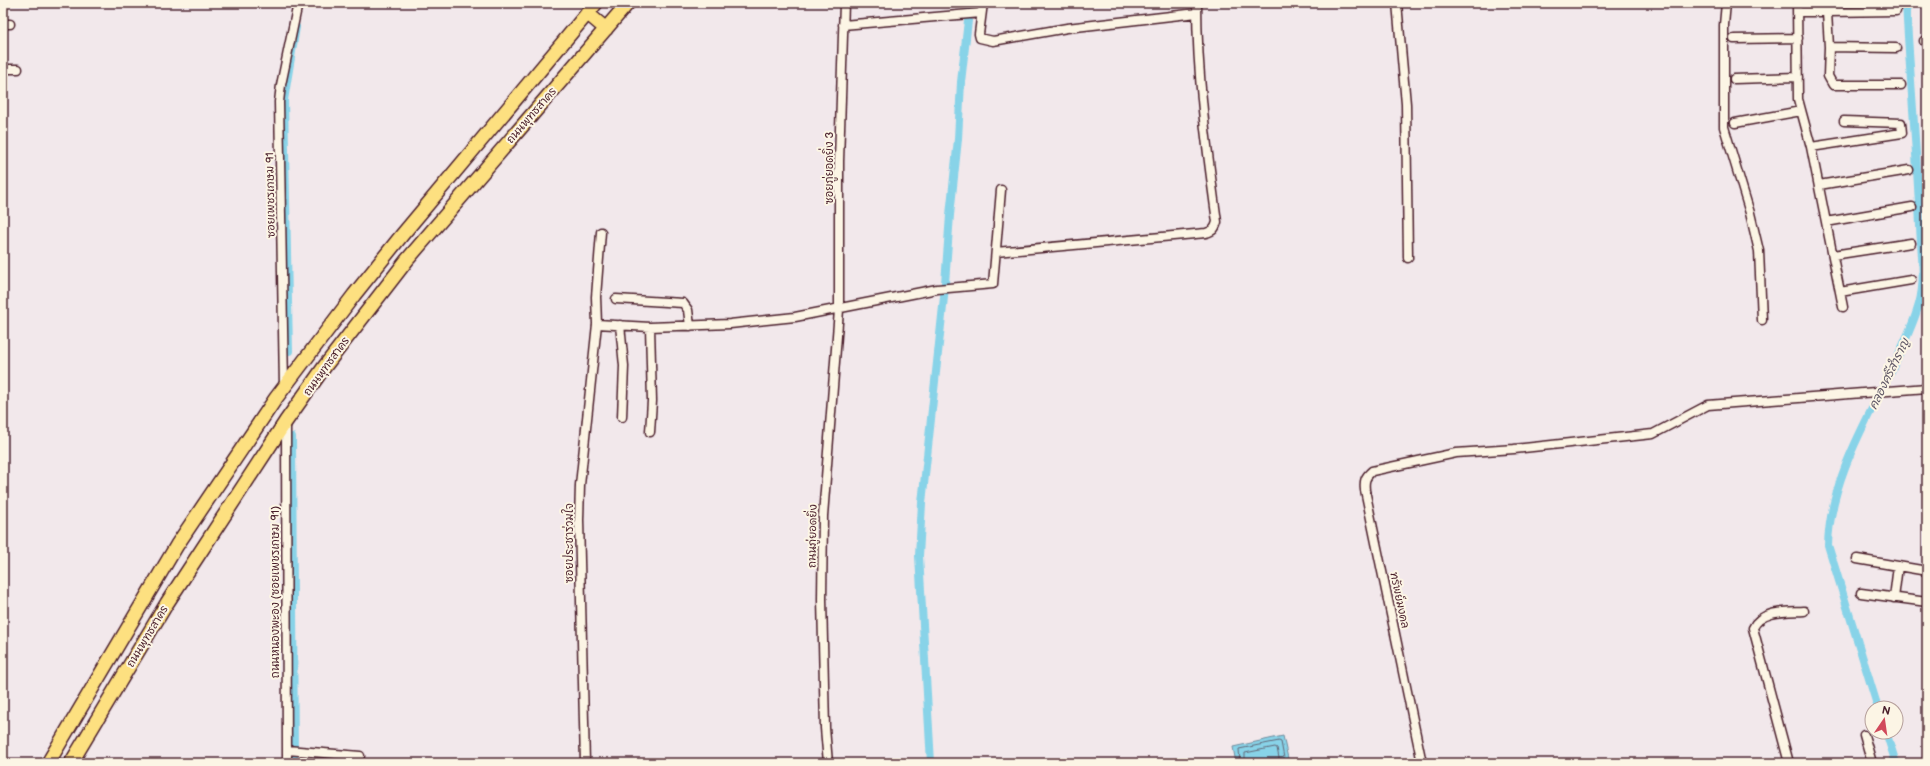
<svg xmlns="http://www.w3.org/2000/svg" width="1930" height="766" viewBox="0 0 1930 766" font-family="'Balsamiq Sans','Playpen Sans Thai',sans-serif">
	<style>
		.water { fill: #88d3e8; stroke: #6f8b9c }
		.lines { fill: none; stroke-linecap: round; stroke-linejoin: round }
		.shore { stroke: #636777; stroke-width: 1 }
		.canal { stroke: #88d3e8; stroke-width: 8 }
		.street-casing { stroke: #4a1f2b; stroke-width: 11 }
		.primary-casing { stroke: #4a1f2b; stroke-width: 16 }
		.street { stroke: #fcf5e5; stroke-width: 8 }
		.primary { stroke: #fde080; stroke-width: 13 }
		.labels { text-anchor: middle; stroke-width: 4; stroke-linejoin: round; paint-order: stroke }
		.street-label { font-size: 11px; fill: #4a1f2b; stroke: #fcf5e5 }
		.water-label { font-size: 12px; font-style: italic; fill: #5d5564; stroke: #fcf5e5 }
	</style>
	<rect width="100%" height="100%" fill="#f2e8eb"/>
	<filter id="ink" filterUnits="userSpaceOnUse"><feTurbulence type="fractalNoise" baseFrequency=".025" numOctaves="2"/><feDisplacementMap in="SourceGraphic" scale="8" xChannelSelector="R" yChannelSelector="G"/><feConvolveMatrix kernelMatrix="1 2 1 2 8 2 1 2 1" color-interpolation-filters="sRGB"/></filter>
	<g filter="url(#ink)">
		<path class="water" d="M1283 736 1289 763H1236L1233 747Z"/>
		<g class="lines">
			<path class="shore" d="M1240 763 1239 749 1279 741 1281 742 1285 763
				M1245 763V753L1275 747 1277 748 1280 763"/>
			<path class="canal" d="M289 351 284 100 296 27
				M292 437 294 763
				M1878 708 1828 545C1830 480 1866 422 1894 365 1903 345 1913 326 1919 304 1926 280 1921 251 1920 226 1917 152 1910 77 1906 3
				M1886 732 1896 763
				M931 763 919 556 922 503 944 297 950 215 958 139 961 82 970 3"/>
			<g class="street-casing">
				<path id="street" d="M983 3 979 34 980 38 993 41 1067 28 1197 13
					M1397 3 1406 104 1408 258
					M1726 3 1724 25V127L1750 213 1759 251 1762 320
					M1797 3 1798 99 1811 147 1843 307
					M1797 12H1827L1829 47 1828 76 1833 85H1901
					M1827 12 1896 11
					M3 24H10
					M843 25 981 13
					M1734 39 1798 38
					M1924 41H1927
					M1829 47 1896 48
					M3 69H18
					M1734 79 1798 77
					M1735 123 1801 111
					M1811 147 1902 133 1901 123 1844 121
					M1819 185 1909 170
					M1826 222 1912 207
					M996 252 1206 233C1213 231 1215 229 1217 222 1207 149 1197 77 1197 3
					M1833 255 1911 243
					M1840 292 1911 280
					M616 299 683 303 688 310 690 326
					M597 324 650 327 730 324 795 317 937 289 993 284 1001 190
					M620 325 624 366 622 417
					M284 386 279 102 281 85 298 3
					M286 422 287 763
					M650 432 652 401 650 327
					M1857 559 1927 571
					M1861 593 1927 602
					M1894 598 1898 566
					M1864 735 1872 763
					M287 750 360 756
					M585 763 579 520 580 485 597 324 596 297 601 232
					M828 763 825 728 822 599 823 516 839 310V161L844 3
					M1422 763 1365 490C1364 481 1365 477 1372 471L1456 453 1514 449 1653 434 1708 405 1927 388
					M1789 763 1753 628C1761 610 1787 612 1804 611"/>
			</g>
			<g class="primary-casing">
				<path id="primary" d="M587 13 606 29
					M48 763 177 545 276 398 354 295 402 235 596 3
					M71 763 167 603 286 421 325 366 407 260 628 3"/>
			</g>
			<use href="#street" class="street"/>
			<use href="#primary" class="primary"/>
		</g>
	</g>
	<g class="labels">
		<g class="street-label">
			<text transform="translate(531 115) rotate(-49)" y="4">ถนนพุทธสาคร</text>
			<text transform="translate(829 168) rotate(-90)" y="4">ซอยภู่ยอดยิ่ง 3</text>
			<text transform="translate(270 195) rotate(-91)" y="4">ซอยเพชรเกษม 91</text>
			<text transform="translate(326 366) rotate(-54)" y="4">ถนนพุทธสาคร</text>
			<text transform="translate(812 536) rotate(-89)" y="4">ถนนภู่ยอดยิ่ง</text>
			<text transform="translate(569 543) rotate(-90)" y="4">ซอยประชาร่วมใจ</text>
			<text transform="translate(275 592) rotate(-90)" y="4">ถนนหนองพะอง (ซอยเพชรเกษม 91)</text>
			<text transform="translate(1400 600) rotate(78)" y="4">ทรัพย์มงคล</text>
			<text transform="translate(147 636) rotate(-59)" y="4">ถนนพุทธสาคร</text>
		</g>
		<g class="water-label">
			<text transform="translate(1889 374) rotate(-64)" y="4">คลองศรีสำราญ</text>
		</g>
	</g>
	<rect width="1930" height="766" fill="none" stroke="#fcf5e5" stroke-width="16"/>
	<rect x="8" y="8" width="1914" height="750" fill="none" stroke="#4a1f2b" stroke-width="1.5" filter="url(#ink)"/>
	<g transform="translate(1884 720) rotate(13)"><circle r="19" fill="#fcf5e5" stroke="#b59f9b"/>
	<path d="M0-3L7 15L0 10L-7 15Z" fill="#d1495b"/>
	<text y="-6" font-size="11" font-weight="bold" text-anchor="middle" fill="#4a1f2b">N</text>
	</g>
</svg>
